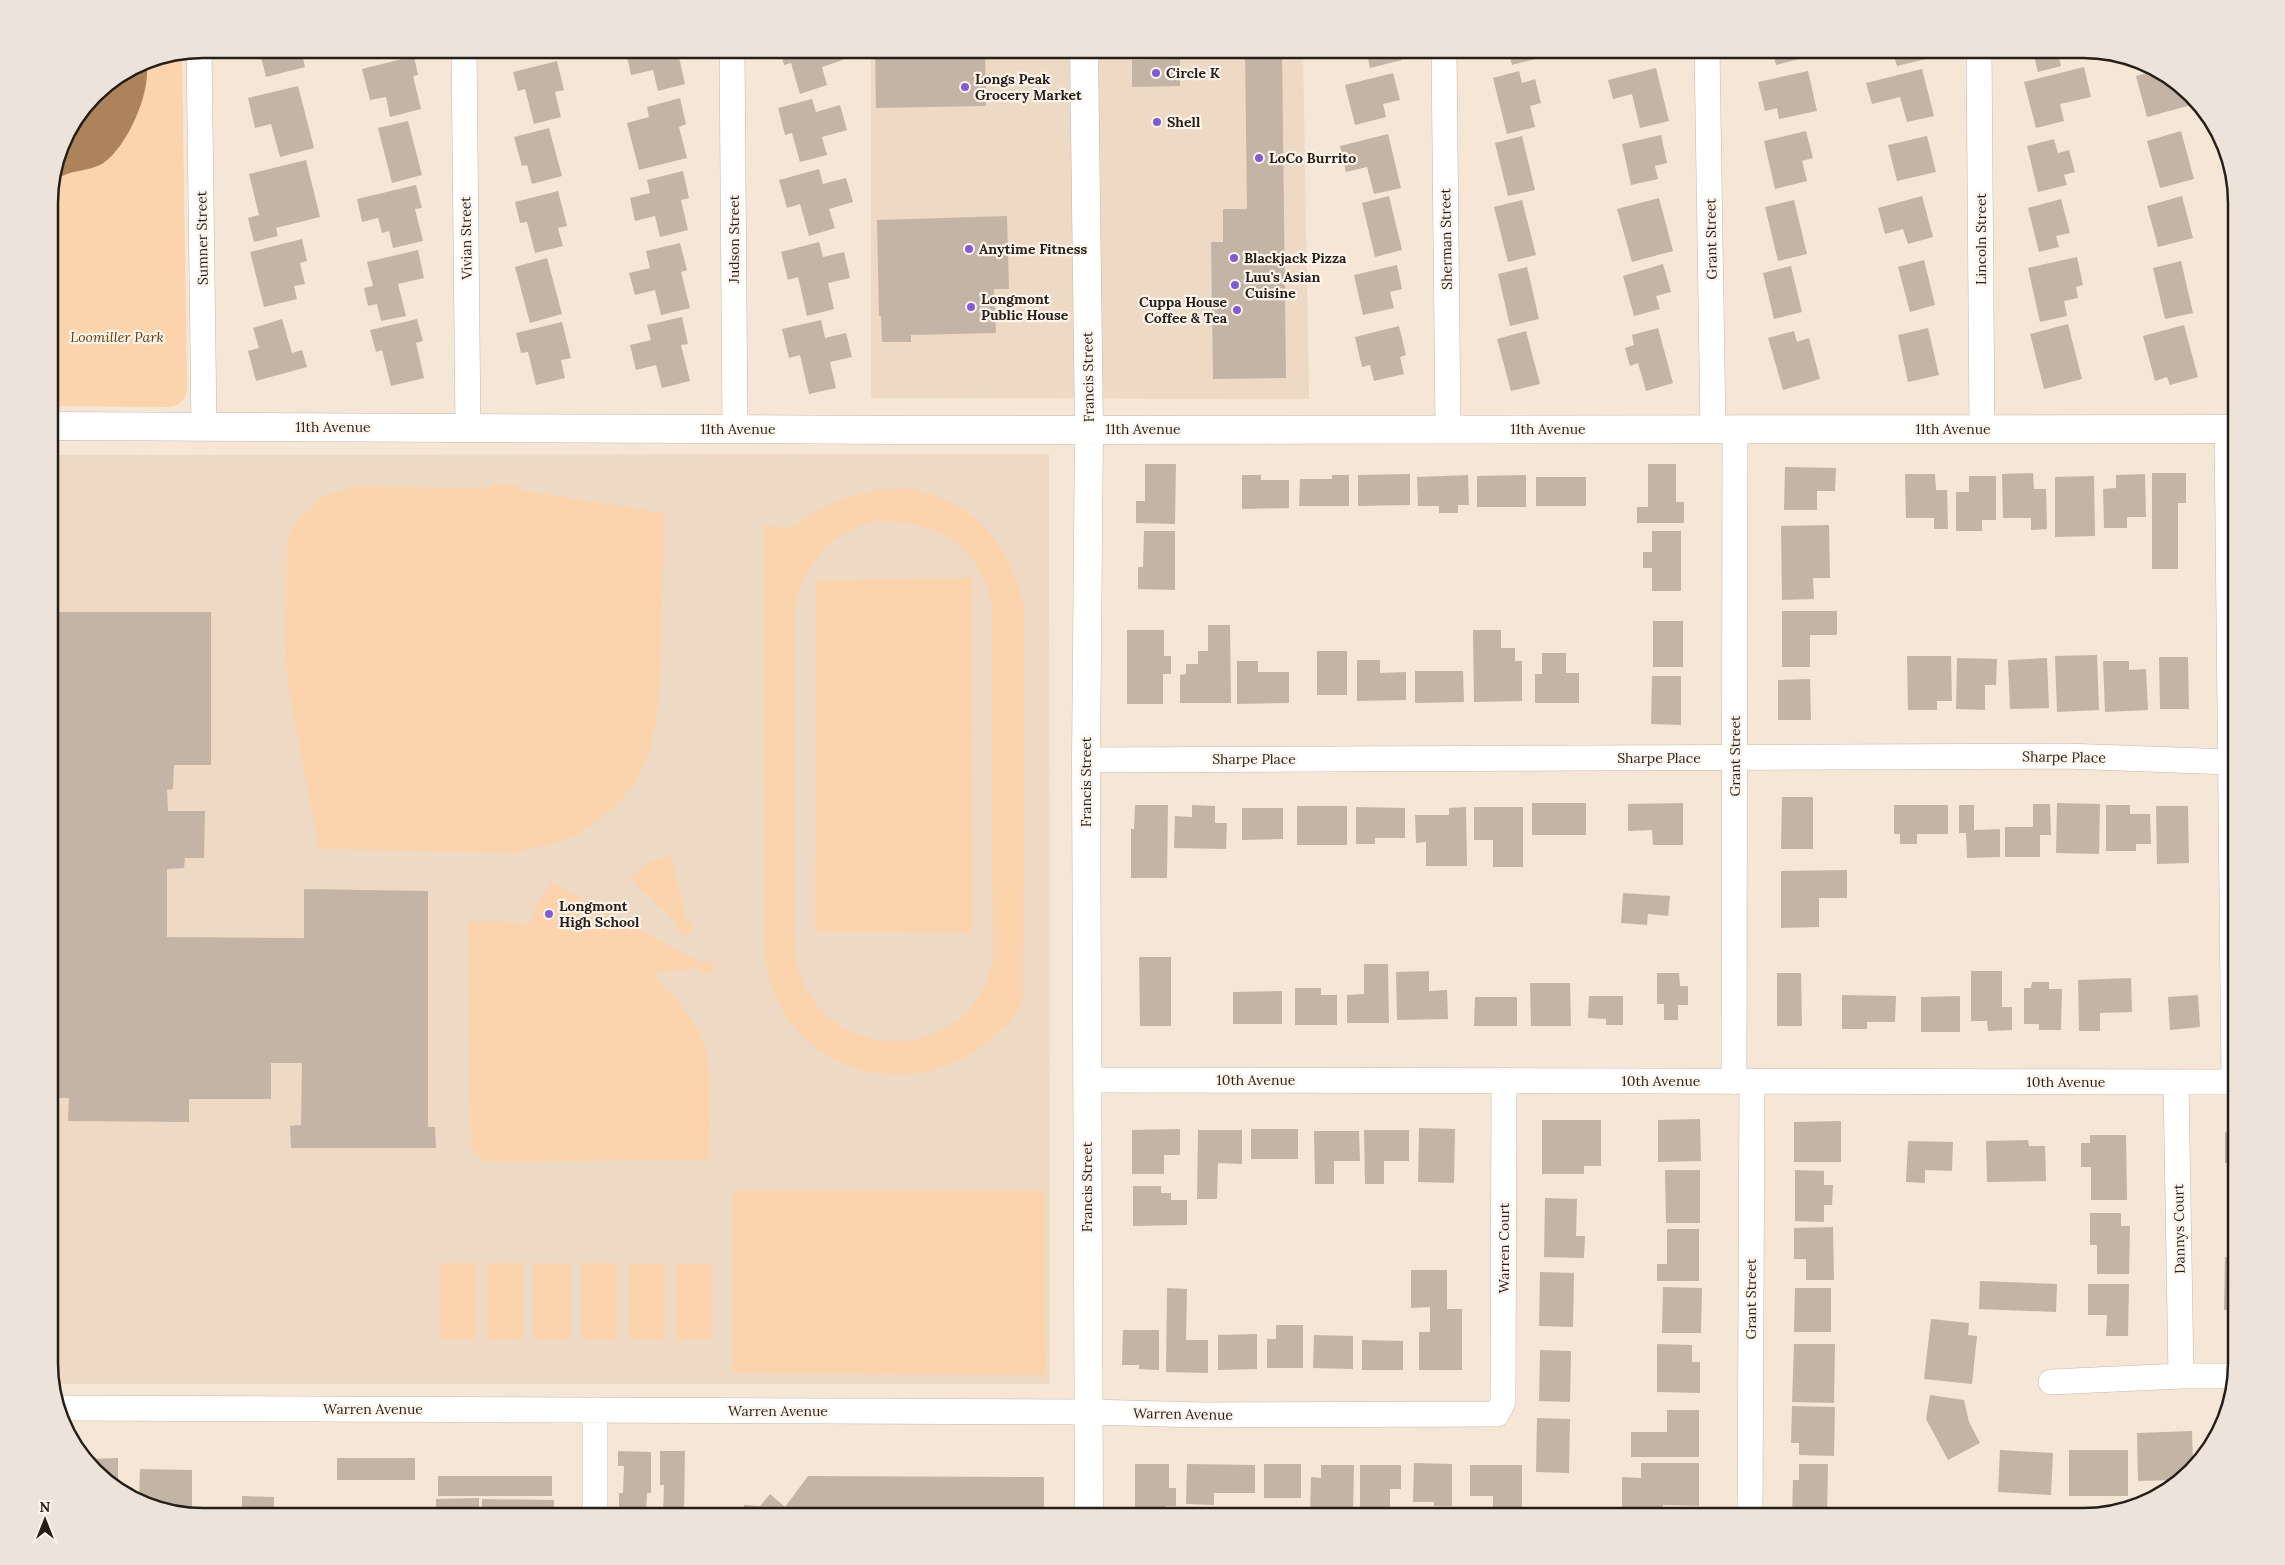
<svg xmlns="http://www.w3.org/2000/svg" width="2285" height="1565" viewBox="0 0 2285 1565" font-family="Lora,serif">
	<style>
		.built { fill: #eed9c5 }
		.green { fill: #fbd3ac; fill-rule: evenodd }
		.water { fill: #ac835a }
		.building { fill: #c4b4a6 }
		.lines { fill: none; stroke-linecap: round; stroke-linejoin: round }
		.minor-casing { stroke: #c6b7a8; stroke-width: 26 }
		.tertiary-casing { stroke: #c6b7a8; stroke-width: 29 }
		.minor { stroke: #fff; stroke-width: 25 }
		.tertiary { stroke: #fff; stroke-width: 28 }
		.poi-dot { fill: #815bd5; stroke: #fef4eb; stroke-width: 2 }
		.labels { text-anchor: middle; stroke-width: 4.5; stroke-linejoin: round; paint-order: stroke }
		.poi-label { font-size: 14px; font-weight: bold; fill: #251f1a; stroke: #fef4eb; text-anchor: start }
		.street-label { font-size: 14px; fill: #251f1a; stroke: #fef4eb }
		.park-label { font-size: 14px; font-style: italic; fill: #623a03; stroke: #fef4eb }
		.rim { fill: none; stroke: #251f1a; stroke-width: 2.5 }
	</style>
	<rect width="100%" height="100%" fill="#f6e6d6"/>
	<path class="built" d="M871 49H1303L1309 399 871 398Z
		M1049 454 1050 1384H53L49 1372V455Z"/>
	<path class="green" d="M182 53 187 388C186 398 182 404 171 407L49 406V193L61 143 94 94 144 60Z
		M492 484H518L519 490 664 513 660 681 656 723 647 758 633 785 617 805 579 834 558 843 513 853 319 849 289 691 286 661 287 541 294 524 322 497 354 487 491 488Z
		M904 488C973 498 1010 542 1024 608L1023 998C1019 1017 1005 1026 991 1039 926 1096 822 1084 780 1006 771 990 768 973 765 955L764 526 794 527 816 511 843 499 875 490ZM878 521C937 521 982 545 992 606L993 965C986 985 975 1008 956 1021 903 1059 829 1042 802 981 794 963 795 944 794 925V614C798 577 819 547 852 529 860 525 870 523 878 521Z
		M972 578 973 933 815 932 816 580Z
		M671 854 686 920H689L695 931 684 937 677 926 679 925 629 878 646 864Z
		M551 882 702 963 703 961 715 964 712 974 700 972V968L652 974C672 994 695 1017 704 1045 714 1076 709 1127 709 1160L484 1161 471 1147 468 922 488 921 530 924 536 905Z
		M733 1191H1045L1046 1375 733 1373Z
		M440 1263H476V1340L440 1339Z
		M487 1263H523V1340H487Z
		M534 1263 570 1264V1340H534Z
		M582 1263H617V1340H582Z
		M629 1264H665V1340H629Z
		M676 1264H712V1340H676Z"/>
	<path class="water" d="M145 60C155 86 126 152 100 165 83 173 64 169 51 185L61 143 94 94Z"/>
	<path class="building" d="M259 49H301L305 67 266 77Z
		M524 49H547L526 55Z
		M639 49H685L686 51 678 53 685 84 658 91 653 70 631 75 626 52Z
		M780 49H839L843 60 822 67 827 85 800 94 791 63 784 65Z
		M875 49H985L986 106 876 108Z
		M1245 49H1282L1286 378 1213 379 1211 242H1223V209H1247Z
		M1366 49H1399L1402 60 1370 68Z
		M1508 49H1537L1539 58 1512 65Z
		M1639 49H1663L1641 55Z
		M1772 49H1801L1803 58 1776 65Z
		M1892 49H1927L1930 58 1897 66Z
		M2032 49H2057L2061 66 2038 72Z
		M414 56 418 75 413 76 421 109 390 117 386 97 370 100 362 69Z
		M1180 59V86L1132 87V60Z
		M557 61 564 90 555 92 561 117 534 124 525 89 518 91 513 72Z
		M2084 67 2091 97 2060 104 2064 121 2036 128 2024 82Z
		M1656 68 1669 121 1640 128 1632 94 1613 99 1608 80Z
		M1922 69 1934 116 1907 122 1900 97 1872 104 1866 83Z
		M2158 70 2168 75 2195 104 2147 117 2136 76Z
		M1519 71 1522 83 1535 79 1541 103 1530 106 1535 127 1507 134 1493 78Z
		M1808 71 1817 111 1779 119 1777 108 1765 111 1758 82Z
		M1393 73 1400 100 1383 104 1386 117 1355 125 1345 85Z
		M298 86 314 148 280 157 271 124 255 128 248 98Z
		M680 98 686 124 679 127 687 158 639 170 627 123 649 117 647 107Z
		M812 99 816 112 840 105 847 130 822 137 827 155 800 162 792 133 785 135 778 108Z
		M408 121 422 175 392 183 378 128Z
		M549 128 562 176 532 184 527 165 522 166 514 137Z
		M1806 131 1813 158 1802 161 1807 181 1775 189 1764 141Z
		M2181 131 2194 179 2160 188 2147 141Z
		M1388 134 1401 188 1374 194 1367 167 1346 172 1340 146Z
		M1661 135 1667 163 1655 166 1658 179 1631 185 1622 144Z
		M1522 136 1535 190 1508 196 1495 143Z
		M1927 136 1936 172 1897 181 1888 145Z
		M2054 139 2058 153 2069 150 2075 172 2064 175 2067 185 2038 192 2027 146Z
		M306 160 320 217 276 228 278 236 254 242 248 218 259 215 249 174Z
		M819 169 823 184 846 178 853 202 829 209 835 228 809 236 800 204 787 208 779 180Z
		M683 171 689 198 681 200 688 230 660 237 655 216 635 221 630 198 650 193 647 180Z
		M416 185 422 208 415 209 423 241 393 248 389 231 382 233 378 218 362 222 357 199Z
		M558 191 567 226 558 228 563 246 535 253 527 222 520 223 515 202Z
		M1389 196 1402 250 1375 257 1362 203Z
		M1922 196 1933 237 1908 244 1903 229 1885 234 1878 208Z
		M2182 196 2193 238 2158 247 2147 206Z
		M1659 198 1673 251 1632 262 1617 209Z
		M2061 199 2070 233 2056 236 2059 247 2039 252 2028 208Z
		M1522 200 1536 255 1508 262 1494 207Z
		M1794 200 1807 254 1778 261 1765 207Z
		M1007 216 1009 289H994L996 333 911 335V342H882L881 316H879L877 220Z
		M302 239 307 261 300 263 305 284 294 286 297 299 264 307 250 252Z
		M819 242 823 257 844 252 850 278 828 283 834 309 807 316 798 277 788 280 781 252Z
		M680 243 687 270 681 272 690 308 661 315 655 290 635 295 629 273 650 268 646 251Z
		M418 250 424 278 398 284 406 316 381 321 377 304 368 306 364 288 373 286 367 262Z
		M2077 257 2083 285 2076 287 2078 298 2064 301 2067 316 2040 322 2028 268Z
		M547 258 562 314 530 323 515 267Z
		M1924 260 1935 305 1910 312 1898 267Z
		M2181 261 2193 313 2165 319 2153 268Z
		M1663 264 1671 292 1656 296 1660 309 1634 316 1623 276Z
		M1397 265 1402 289 1390 292 1394 308 1363 315 1354 275Z
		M1791 266 1802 312 1774 319 1763 273Z
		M1527 267 1539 319 1510 326 1498 274Z
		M682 317 688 344 681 345 690 381 662 388 656 365 636 370 630 345 651 340 647 325Z
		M282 319 292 353 302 350 307 367 256 381 248 351 259 348 253 328Z
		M417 319 423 341 416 343 424 378 391 386 382 350 376 352 370 330Z
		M821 320 825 338 846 333 852 357 830 362 836 388 809 394 800 355 789 358 782 329Z
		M562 322 571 358 561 360 565 378 536 385 528 352 521 353 516 333Z
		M2068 324 2082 379 2044 389 2030 334Z
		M2184 325 2198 377 2170 385 2167 377 2155 381 2143 336Z
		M1399 326 1406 355 1400 357 1404 374 1374 381 1370 365 1362 367 1355 337Z
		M1658 328 1673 383 1646 391 1638 363 1630 366 1625 348 1634 345 1632 335Z
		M1928 328 1939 375 1908 382 1898 335Z
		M1526 331 1540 384 1511 391 1497 339Z
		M1794 331 1797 342 1809 338 1820 379 1783 390 1768 338Z
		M1145 464H1176L1175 524 1136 523V501H1145Z
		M1648 464H1676V502H1684V523H1637V507H1648Z
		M1785 467 1836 468 1835 491H1817V510H1784Z
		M2033 473 2034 489H2046L2047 529 2031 530V518H2003L2002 474Z
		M2152 473H2186V503H2178V569H2152Z
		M1410 474V505L1358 506V475Z
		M1905 474H1935L1936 490H1947L1948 529H1934V518H1906Z
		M2145 474 2146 517H2127V528H2104L2103 489 2116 488V475Z
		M1242 475H1261V480H1289V508L1242 509Z
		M1332 475H1349V506H1299L1300 479H1332Z
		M1468 475 1469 505H1458V513H1439V506H1418L1417 477Z
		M1526 475V507H1477V476Z
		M1969 476H1996V520H1982V531H1956V492H1969Z
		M2094 476 2095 536 2055 537V477Z
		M1536 477H1586V506H1536Z
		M1829 525 1830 578H1813L1814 599 1782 600 1781 526Z
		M1144 531H1175V590L1138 589V567H1143Z
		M1652 531H1681V591H1652V568H1643V552H1652Z
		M1782 611H1837V635H1810V667H1782Z
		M49 612H211V765H174L173 789 167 790 168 811H205L204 858H185L184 868 167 869V937L304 938V889L428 891V1127H435L436 1148H291L290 1126 301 1125 302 1063H271V1099H189V1122L68 1121 69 1098H49Z
		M1653 621H1683V667H1653Z
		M1208 625H1230L1231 703H1180V675L1186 674V664H1198V651H1208Z
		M1127 630H1164V656H1171V674H1163V704H1127Z
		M1473 630H1501V648H1515V661H1522V701L1474 702Z
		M1317 651H1347V695H1317Z
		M1542 653H1566V673H1579V703H1535V674H1542Z
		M2097 655 2099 710 2057 712 2055 656Z
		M1907 656H1951L1952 701H1937V710H1908Z
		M2159 657H2188L2189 709H2160Z
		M1957 658 1997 659 1996 685H1985V710L1956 709Z
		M2047 658 2049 708 2010 709 2008 660Z
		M1357 660H1380V673L1406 672V700L1357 701Z
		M1237 661H1258V672H1289V703L1237 704Z
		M2103 661H2129V670L2146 669 2148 710 2105 712Z
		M1415 671H1463L1464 702 1415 703Z
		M1652 676H1681V725L1651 724Z
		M1810 679 1811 720H1778V680Z
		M1782 797H1813V849H1781Z
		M1532 803H1586V835H1532Z
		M1683 803V845H1653L1652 830 1628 831V804Z
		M2057 803 2100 804 2099 854 2056 853Z
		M2033 804H2050L2051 835H2040V857H2005V827H2033Z
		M1135 805H1168L1167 878H1131V829H1134Z
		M1192 805 1215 806V823H1227L1226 849 1174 848 1175 816 1192 817Z
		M1894 805H1948V834H1917V844H1900V834H1894Z
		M1959 805H1974V830L2000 829V857L1967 858 1966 833H1959Z
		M2106 805H2130V814H2150L2151 844H2136V851H2106Z
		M1297 806H1347V845H1297Z
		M2156 806H2188L2189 863 2157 864Z
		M1356 807 1405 808V838H1375V844H1356Z
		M1466 807 1467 866H1426V842L1416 843 1415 815H1449V808Z
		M1474 807H1523V867H1493V840H1474Z
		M1242 808H1283V839L1242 840Z
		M1847 870V898H1819V927L1781 928V871Z
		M1623 893 1670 896 1668 916 1648 914 1647 925 1621 923Z
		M1139 957H1171V1026H1140Z
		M1364 964H1388L1389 1023H1347V995L1364 994Z
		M1429 971V991L1447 990 1448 1019 1397 1020 1396 972Z
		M1971 971H2002V1007H2012V1030L1988 1031 1987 1021H1971Z
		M1657 973H1679L1680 986H1688V1005H1678V1020H1664V1004H1657Z
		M1777 973H1801L1802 1026H1777Z
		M2131 978 2132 1012 2100 1013V1031H2079L2078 980Z
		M2032 982H2049V989H2062L2061 1030H2039V1024H2024V988H2031Z
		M1530 983H1570L1571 1026H1531Z
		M1295 988H1321V995H1337V1025H1295Z
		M1282 991V1024H1233V992Z
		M1842 995 1896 996 1895 1022H1867V1029H1842Z
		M2198 995 2200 1027 2170 1030 2168 997Z
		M1589 996H1623V1025H1606V1019L1588 1018Z
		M1960 996V1032H1921V997Z
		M1475 997H1517V1026H1474Z
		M1700 1119 1701 1161 1658 1162V1120Z
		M1542 1120H1601V1166H1584V1174H1542Z
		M1841 1121V1162H1794V1122Z
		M1419 1128 1455 1129 1454 1183 1418 1182Z
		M1180 1129V1155H1164V1174H1132V1130Z
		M1251 1129H1298V1159H1251Z
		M1198 1130H1242V1164L1218 1163 1217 1199H1197Z
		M1364 1130H1409V1161H1384V1184H1365Z
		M1314 1131H1359L1360 1161H1334V1184H1315Z
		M2225 1132H2236V1163H2225Z
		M2090 1135H2126L2127 1200H2091V1167H2081V1143H2090Z
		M2028 1140 2029 1146H2045L2046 1181 1987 1182 1986 1141Z
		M1908 1141 1953 1142 1952 1171 1925 1170V1183L1906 1182Z
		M1665 1170H1700V1223H1666Z
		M1795 1170 1824 1171V1185H1833L1832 1205H1824V1222L1795 1221Z
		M1133 1186H1161V1193H1171V1200H1187V1225L1133 1226Z
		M1545 1198 1577 1199 1576 1236H1585L1584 1258 1544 1257Z
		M2227 1198H2236V1241L2227 1242Z
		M2090 1213H2121V1226H2130L2129 1274H2097V1245H2090Z
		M1833 1227 1834 1280H1806V1259H1794V1228Z
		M1667 1229H1699V1281H1657V1264H1667Z
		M2225 1257H2236V1310H2224Z
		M1411 1270H1447V1309H1462V1370H1419V1332H1430V1307L1411 1308Z
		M1540 1272 1574 1273 1573 1327 1539 1326Z
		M1980 1281 2057 1284 2056 1312 1979 1309Z
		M2088 1284H2129L2128 1336H2106L2107 1315H2088Z
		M1663 1287 1702 1288 1701 1333H1662Z
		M1167 1288 1187 1289 1186 1340H1208V1373L1166 1372Z
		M1795 1288H1831V1332H1794Z
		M1931 1319 1969 1323 1968 1335 1977 1336 1972 1384 1924 1379Z
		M1276 1325H1303V1368H1267V1339H1276Z
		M1123 1330H1159V1370L1139 1369V1365H1122Z
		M1257 1334V1369L1218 1370V1335Z
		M1314 1335 1353 1336V1369L1313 1368Z
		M1362 1340 1403 1341V1370H1362Z
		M1657 1344 1692 1345V1362H1700V1393L1657 1392Z
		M1794 1344H1835L1834 1403 1792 1402Z
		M1540 1350 1571 1351 1570 1402 1539 1401Z
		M1930 1395 1964 1400 1969 1422 1980 1443 1948 1460 1926 1419Z
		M1792 1406 1835 1407 1834 1456 1799 1455V1443H1791Z
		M1667 1410H1699V1457H1631V1432H1667Z
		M1537 1418 1570 1419 1569 1473 1536 1472Z
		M2192 1431 2193 1464 2188 1468 2182 1469V1474L2176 1480 2138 1481 2137 1433Z
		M2000 1450 2053 1453 2051 1495 1998 1492Z
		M2069 1450H2128V1496H2069Z
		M618 1451 651 1452V1493H647L646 1516H619V1493H623L624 1466H618Z
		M660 1451H685L684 1516H663L664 1485H660Z
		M118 1458V1491L87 1459Z
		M337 1458H415V1480H337Z
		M1414 1463 1452 1464V1506H1434V1502H1413Z
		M1641 1463H1699V1506L1663 1505V1516H1622V1477L1641 1478Z
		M1135 1464H1169V1488H1176V1506H1166V1516H1135Z
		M1187 1464 1255 1465V1493H1214V1505L1186 1504Z
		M1264 1464H1301V1498H1264Z
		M1799 1464H1828L1827 1516H1792L1793 1480H1799Z
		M1321 1465H1354L1353 1516H1310L1311 1477 1321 1478Z
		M1360 1465H1401V1489H1390V1515H1360Z
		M1470 1465H1522V1507H1493V1496H1470Z
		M140 1469 192 1470V1515L153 1508 139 1501Z
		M438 1476H552V1496H438Z
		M808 1476 1044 1477V1516H744V1505L760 1506 770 1494 785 1507Z
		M242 1496 274 1497V1516H242Z
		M479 1498V1516H436V1499Z
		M482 1499 554 1500V1516H482Z"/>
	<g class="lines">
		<g class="minor-casing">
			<path id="minor" d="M199 49 204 427
				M464 49 468 428
				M732 49 735 429
				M1444 49 1448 429
				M1707 49 1713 429
				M1979 49 1982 429
				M2227 429 2234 1082
				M1086 760 2065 756 2231 762
				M1086 1080 2236 1082
				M1734 1082 1735 429
				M2176 1082 2181 1376H2234
				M2051 1382 2181 1376
				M60 1408 1089 1412 1202 1415 1497 1414 1503 1402 1504 1080
				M595 1410V1516
				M1750 1516 1752 1082"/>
		</g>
		<g class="tertiary-casing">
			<path id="tertiary" d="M1084 49 1089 430 1086 760 1089 1516
				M49 426 905 430 2236 429"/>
		</g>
		<use href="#minor" class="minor"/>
		<use href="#tertiary" class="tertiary"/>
	</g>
	<g class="poi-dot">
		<circle cx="1156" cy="73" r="5"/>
		<circle cx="965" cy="87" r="5"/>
		<circle cx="1157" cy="122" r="5"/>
		<circle cx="1259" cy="158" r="5"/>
		<circle cx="969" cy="249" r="5"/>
		<circle cx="1234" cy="258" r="5"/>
		<circle cx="1235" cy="285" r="5"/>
		<circle cx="971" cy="307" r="5"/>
		<circle cx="1237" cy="310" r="5"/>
		<circle cx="549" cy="914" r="5"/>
	</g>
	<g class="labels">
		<g class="poi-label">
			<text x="1166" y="78">Circle K</text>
			<text x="975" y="84">Longs Peak<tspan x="975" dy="16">Grocery Market</tspan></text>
			<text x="1167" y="127">Shell</text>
			<text x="1269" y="163">LoCo Burrito</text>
			<text x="979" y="254">Anytime Fitness</text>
			<text x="1244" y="263">Blackjack Pizza</text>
			<text x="1245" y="282">Luu's Asian<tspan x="1245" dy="16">Cuisine</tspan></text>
			<text x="981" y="304">Longmont<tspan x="981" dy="16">Public House</tspan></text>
			<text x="1227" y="307" text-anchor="end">Cuppa House<tspan x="1227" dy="16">Coffee &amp; Tea</tspan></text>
			<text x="559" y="911">Longmont<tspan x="559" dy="16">High School</tspan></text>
		</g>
		<g class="street-label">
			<text transform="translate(202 238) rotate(-91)" y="5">Sumner Street</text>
			<text transform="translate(466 238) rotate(-91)" y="5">Vivian Street</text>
			<text transform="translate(734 239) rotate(-90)" y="5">Judson Street</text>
			<text transform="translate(1446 239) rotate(-91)" y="5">Sherman Street</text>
			<text transform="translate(1711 239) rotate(-91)" y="5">Grant Street</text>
			<text transform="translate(1981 239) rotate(-90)" y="5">Lincoln Street</text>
			<text transform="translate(1088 377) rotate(-91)" y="5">Francis Street</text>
			<text x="333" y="432">11th Avenue</text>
			<text x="738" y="434">11th Avenue</text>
			<text x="1143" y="434">11th Avenue</text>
			<text x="1548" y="434">11th Avenue</text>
			<text x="1953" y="434">11th Avenue</text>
			<text transform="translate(1735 756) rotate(-90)" y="5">Grant Street</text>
			<text transform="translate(2064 757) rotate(1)" y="5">Sharpe Place</text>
			<text x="1659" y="763">Sharpe Place</text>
			<text x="1254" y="764">Sharpe Place</text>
			<text transform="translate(1086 782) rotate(-90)" y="5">Francis Street</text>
			<text x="1256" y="1085">10th Avenue</text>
			<text x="1661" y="1086">10th Avenue</text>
			<text x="2066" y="1087">10th Avenue</text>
			<text transform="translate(1087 1187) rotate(-90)" y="5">Francis Street</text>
			<text transform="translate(2179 1229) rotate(-91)" y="5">Dannys Court</text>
			<text transform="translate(1504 1248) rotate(-90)" y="5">Warren Court</text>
			<text transform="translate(1751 1299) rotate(-90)" y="5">Grant Street</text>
			<text x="373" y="1414">Warren Avenue</text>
			<text x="778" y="1416">Warren Avenue</text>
			<text transform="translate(1183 1414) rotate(1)" y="5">Warren Avenue</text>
		</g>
		<g class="park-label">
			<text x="117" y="342">Loomiller Park</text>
		</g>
	</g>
	<path d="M0 0H2285V1565H0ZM203 58H2083A145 145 0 0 1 2228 203V1363A145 145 0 0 1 2083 1508H203A145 145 0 0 1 58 1363V203A145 145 0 0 1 203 58Z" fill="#ede3da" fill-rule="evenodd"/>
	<path class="rim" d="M203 58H2083A145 145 0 0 1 2228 203V1363A145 145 0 0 1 2083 1508H203A145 145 0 0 1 58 1363V203A145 145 0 0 1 203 58Z"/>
	<g transform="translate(45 1520)" stroke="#fef4eb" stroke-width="4" paint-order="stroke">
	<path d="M0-4L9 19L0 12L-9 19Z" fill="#251f1a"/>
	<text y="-8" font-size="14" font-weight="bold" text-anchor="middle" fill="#251f1a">N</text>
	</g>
</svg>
